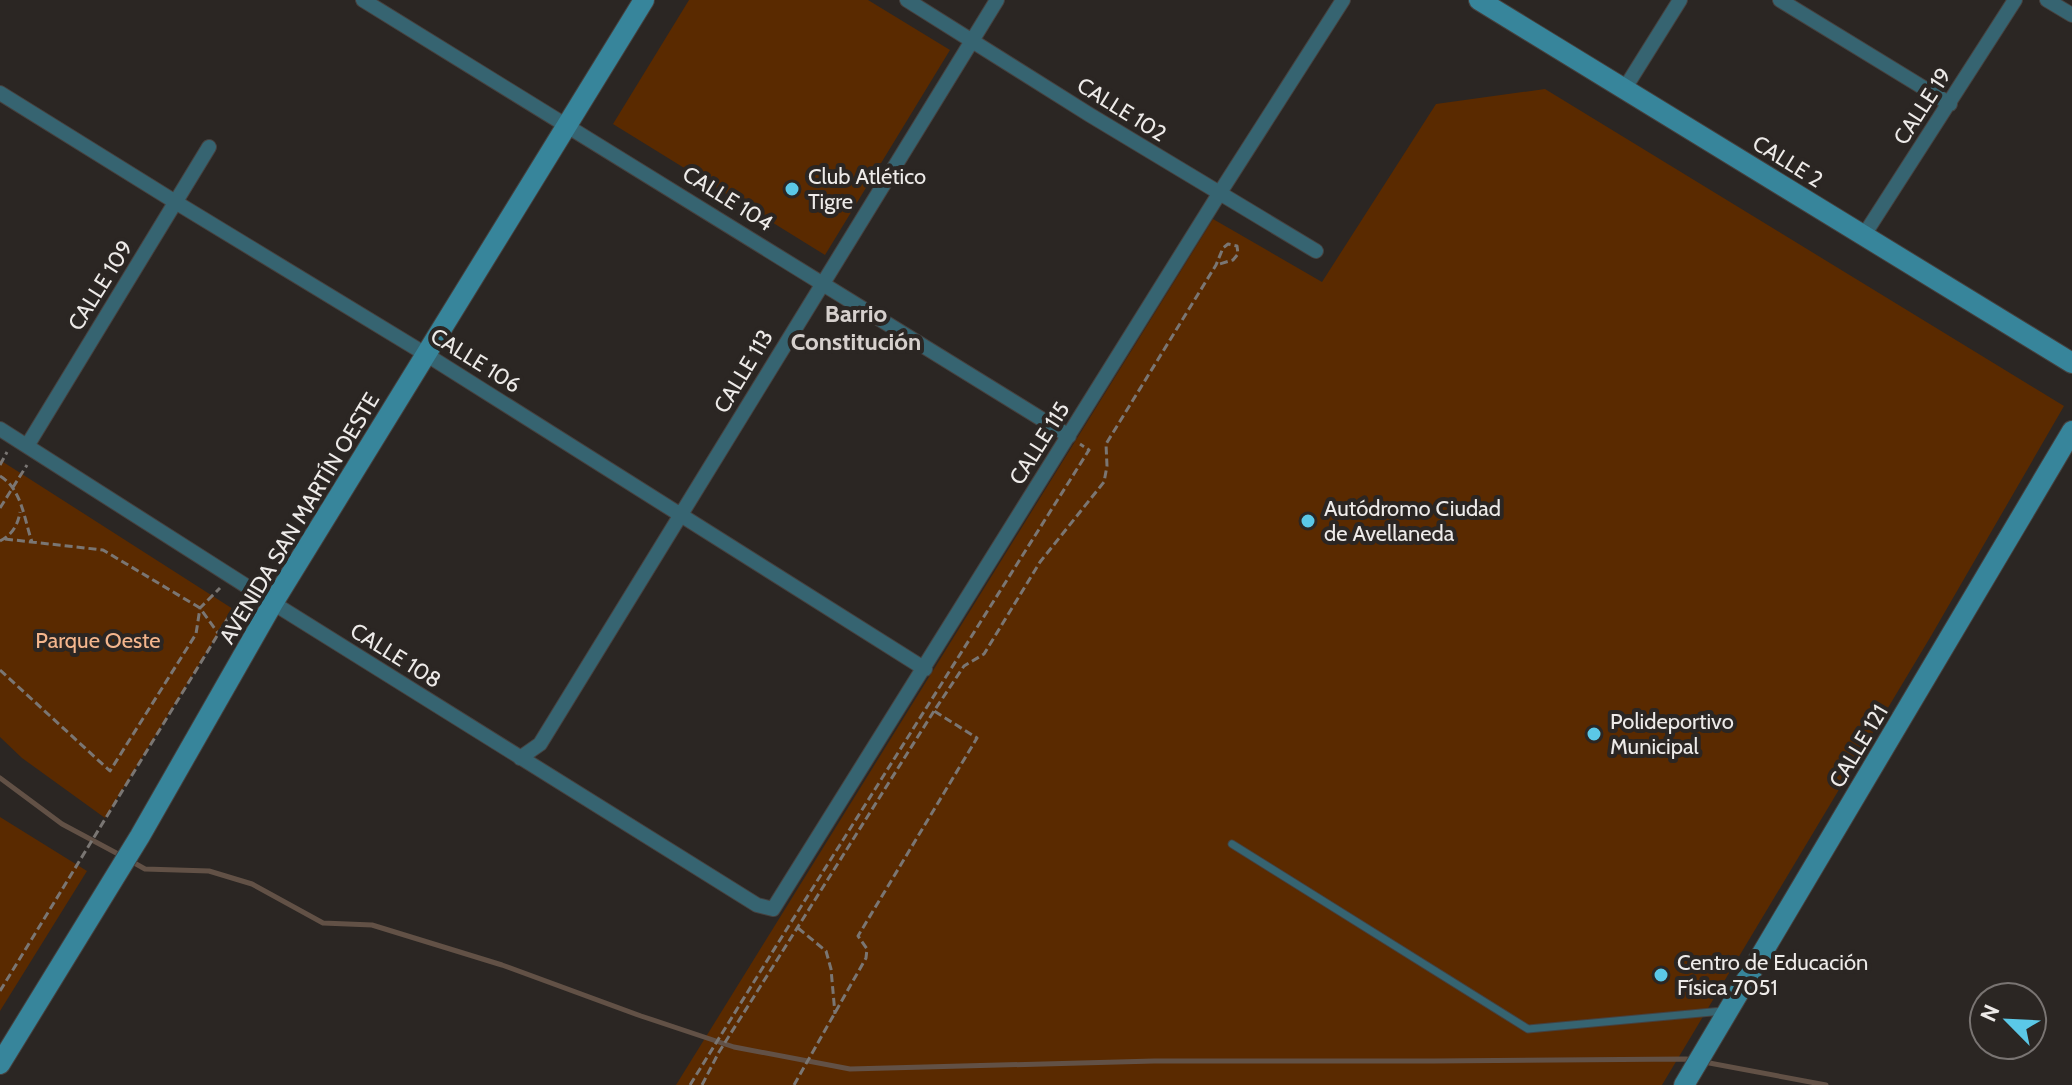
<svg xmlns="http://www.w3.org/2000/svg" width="2072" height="1085" viewBox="0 0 2072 1085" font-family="Cabin,sans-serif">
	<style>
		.green { fill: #5a2a00 }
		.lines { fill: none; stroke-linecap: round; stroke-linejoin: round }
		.stream { stroke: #625146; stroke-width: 5 }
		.lane-casing { stroke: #46413f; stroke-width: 9 }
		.street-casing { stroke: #46413f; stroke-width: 16 }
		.secondary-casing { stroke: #46413f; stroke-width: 22 }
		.path { stroke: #7a7673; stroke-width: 3; stroke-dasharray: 8 4; stroke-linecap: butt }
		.lane { stroke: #366471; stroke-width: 7 }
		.street { stroke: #366471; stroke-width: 14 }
		.secondary { stroke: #37859b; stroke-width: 20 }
		.poi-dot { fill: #5bc8e7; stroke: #2b2623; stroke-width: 3 }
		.labels { text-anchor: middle; stroke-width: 8; stroke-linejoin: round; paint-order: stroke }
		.street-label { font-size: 22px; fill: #edeae8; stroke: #2b2623 }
		.poi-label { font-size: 22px; fill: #edeae8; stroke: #2b2623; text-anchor: start }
		.park-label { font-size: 22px; fill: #f4b68d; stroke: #2b2623 }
		.neighbourhood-label { font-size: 24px; font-weight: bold; fill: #d6d0cd; stroke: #2b2623 }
	</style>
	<rect width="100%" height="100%" fill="#2b2623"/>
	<path class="green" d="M689 0H868L950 50 825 255 613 124Z
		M1545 89 2064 406 1931 636 1662 1085H676L1213 219 1322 282 1436 104Z
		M0 460 233 609 105 818 22 758 0 737Z
		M0 817 87 871 0 1011Z"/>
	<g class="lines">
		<path class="stream" d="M0 778 62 824 120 855
			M129 860 145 869 209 871 252 884 323 923 372 925 502 965 641 1016 734 1047 850 1069 1154 1061H1434L1686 1059 1694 1060
			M1704 1062 1826 1085"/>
		<g class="lane-casing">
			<path id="lane" d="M1232 844 1528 1029 1723 1011"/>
		</g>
		<g class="street-casing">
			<path id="street" d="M363 0 1069 436
				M907 0 1090 115 1316 251
				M1780 0 1950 104
				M2047 0 2072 15
				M1625 88 1680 0
				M0 93 177 203 427 355 925 669
				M1864 235 2015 0
				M0 429 273 603 757 905 773 909 1219 194 1343 0
				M27 446 209 147
				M520 758 540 744 997 0"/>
		</g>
		<g class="secondary-casing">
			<path id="secondary" d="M1479 0 2072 363
				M0 1064 140 836 273 603 644 0
				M1684 1085 2072 431"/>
		</g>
		<path class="path" d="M0 465 7 452
			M0 476C22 489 24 519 32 542
			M0 508 27 465
			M5 539 103 550 200 608 218 633
			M0 541C12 535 18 525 20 512
			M0 670 110 771 196 634 200 608 220 588
			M798 928 826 951 831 969 835 1014
			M0 991 239 600
			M690 1085 778 943 1089 450 1080 444
			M702 1085 719 1052 934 711
			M794 1085 866 958 867 949 858 936 977 738 934 711 964 666 984 654 1040 562 1104 482 1107 466 1106 444 1216 265 1223 248 1228 244 1237 246 1238 254 1233 260 1216 265"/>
		<use href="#lane" class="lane"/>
		<use href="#street" class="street"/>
		<use href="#secondary" class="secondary"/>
	</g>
	<g class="poi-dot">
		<circle cx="792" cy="189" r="8"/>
		<circle cx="1308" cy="521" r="8"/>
		<circle cx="1594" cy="734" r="8"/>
		<circle cx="1661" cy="975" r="8"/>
	</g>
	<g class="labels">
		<g class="street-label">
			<text transform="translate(1922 106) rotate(-57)" y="8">CALLE 19</text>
			<text transform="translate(1122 109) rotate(32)" y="8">CALLE 102</text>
			<text transform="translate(1788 161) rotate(32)" y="8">CALLE 2</text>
			<text transform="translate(728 198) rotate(32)" y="8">CALLE 104</text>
			<text transform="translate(100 285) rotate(-58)" y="8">CALLE 109</text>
			<text transform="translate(476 360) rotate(32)" y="8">CALLE 106</text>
			<text transform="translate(743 371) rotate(-59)" y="8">CALLE 113</text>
			<text transform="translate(1039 443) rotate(-58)" y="8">CALLE 115</text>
			<text transform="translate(299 518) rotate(-59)" y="8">AVENIDA SAN MARTÍN OESTE</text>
			<text transform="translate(396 655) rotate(32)" y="8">CALLE 108</text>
			<text transform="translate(1858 746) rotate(-59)" y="8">CALLE 121</text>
		</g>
		<g class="poi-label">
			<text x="808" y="184">Club Atlético<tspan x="808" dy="25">Tigre</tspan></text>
			<text x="1324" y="516">Autódromo Ciudad<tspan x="1324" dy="25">de Avellaneda</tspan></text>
			<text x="1610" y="729">Polideportivo<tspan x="1610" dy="25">Municipal</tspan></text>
			<text x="1677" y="970">Centro de Educación<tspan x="1677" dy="25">Física 7051</tspan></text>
		</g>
		<g class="park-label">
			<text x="98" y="648">Parque Oeste</text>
		</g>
		<g class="neighbourhood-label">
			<text x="856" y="322">Barrio<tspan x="856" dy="28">Constitución</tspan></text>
		</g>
	</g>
	<g transform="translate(2008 1021) rotate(294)"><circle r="38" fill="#2b2623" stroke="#797472" stroke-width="2"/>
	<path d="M0-6L14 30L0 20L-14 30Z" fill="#5bc8e7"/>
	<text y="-12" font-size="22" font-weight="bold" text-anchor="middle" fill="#edeae8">N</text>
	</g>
</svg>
